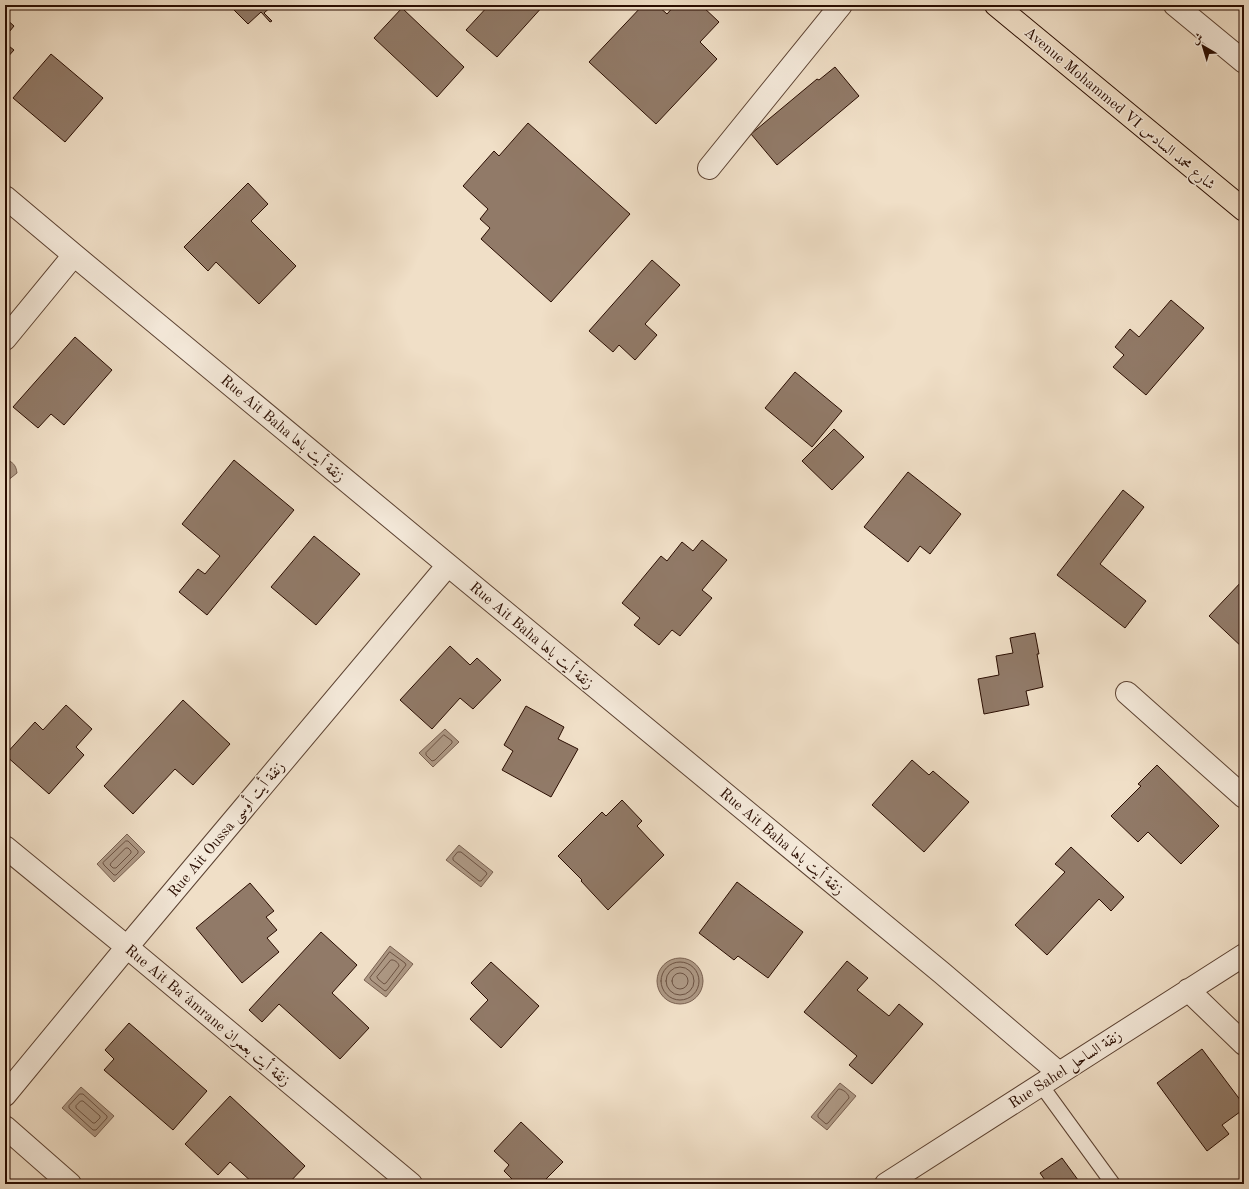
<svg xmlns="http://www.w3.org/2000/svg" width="1249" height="1189" viewBox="0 0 1249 1189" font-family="'Old Standard TT',Amiri,serif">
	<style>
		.water { fill: #ad9884; stroke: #796050 }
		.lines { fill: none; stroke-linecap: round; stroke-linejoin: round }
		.shore { stroke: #6c5242; stroke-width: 1 }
		.building { fill: #917a68; stroke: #2a0d01 }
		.service-casing { stroke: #5c4232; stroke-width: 16 }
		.minor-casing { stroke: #5c4232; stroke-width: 24 }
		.primary-casing { stroke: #2a0d01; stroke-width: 24 }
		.service { stroke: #f5eadb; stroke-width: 14 }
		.minor { stroke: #f5eadb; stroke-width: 22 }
		.primary { stroke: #f0dfc7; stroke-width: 22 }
		.labels { text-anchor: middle; stroke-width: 3; stroke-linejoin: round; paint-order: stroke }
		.street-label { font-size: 15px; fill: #2a0d01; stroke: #f5eadb }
	</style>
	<rect width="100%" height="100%" fill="#f0dfc7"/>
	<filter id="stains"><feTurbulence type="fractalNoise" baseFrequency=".005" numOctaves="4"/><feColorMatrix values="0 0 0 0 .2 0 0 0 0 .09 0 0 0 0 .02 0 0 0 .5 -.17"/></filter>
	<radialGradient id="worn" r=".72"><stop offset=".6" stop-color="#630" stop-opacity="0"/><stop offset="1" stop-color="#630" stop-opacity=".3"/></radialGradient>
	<path class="water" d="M5 459C13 462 16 465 17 473L7 481H5Z
		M445 729 459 742 433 767 419 753Z
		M127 834 145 852 114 882 97 864Z
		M459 845 493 872 481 887 446 860Z
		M390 946 413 964 386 997 364 980Z
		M657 981a23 23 0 1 1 46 0a23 23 0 1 1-46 0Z
		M840 1083 856 1096 827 1130 811 1117Z
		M81 1087 114 1116 95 1137 62 1108Z"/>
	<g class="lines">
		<path class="shore" d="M444 735 452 741V743L435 760 432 761 426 755V753Z
			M126 841H128L138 851V853L116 875H114L104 865 103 863Z
			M126 848H128L131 851V853L116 868H113L110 865 111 863Z
			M458 852H461L486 872 487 874 481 881H479L453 860V858Z
			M390 952 405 963 406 965 387 990 385 991 371 980 370 978Z
			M391 960C394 959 399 963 399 966L386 983 384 984 378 979 377 977Z
			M661 981a19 19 0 1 1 38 0a19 19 0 1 1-38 0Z
			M666 981a14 14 0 1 1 28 0a14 14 0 1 1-28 0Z
			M672 981a8 8 0 1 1 16 0a8 8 0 1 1-16 0Z
			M839 1089C843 1089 849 1094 849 1098L828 1123 826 1124 818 1117V1115Z
			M80 1094H83L107 1116V1118L96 1130H93L69 1108V1106Z
			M81 1101H83L100 1116V1118L95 1123H93L76 1108V1106Z"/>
	</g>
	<path class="building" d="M229 5H273L264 13 272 21 270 22 261 12 248 24Z
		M489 5H544L497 57 466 30Z
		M643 5H657L667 14 675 5H701L719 22 700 42 717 59 656 124 589 62Z
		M402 8 464 67 437 97 374 38Z
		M5 18 14 26 5 37Z
		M5 43 14 50 5 60Z
		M51 54 103 98 65 142 13 98Z
		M835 67 859 96 777 165 751 134 817 79 819 80Z
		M528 123 630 214 551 302 481 239 490 228 480 219 488 209 463 186 494 151 499 156Z
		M248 183 268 204 251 221 296 266 259 304 216 262 208 271 184 247Z
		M652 260 680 285 645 324 657 335 635 360 619 345 613 352 589 331Z
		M1171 300 1204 328 1146 395 1113 367 1124 355 1115 347 1130 329 1139 337Z
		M75 337 112 370 64 425 51 414 38 428 13 407Z
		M795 372 842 411 812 447 765 408Z
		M834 429 864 457 832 490 802 461Z
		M234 460 294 510 207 615 179 592 198 569 205 574 220 556 182 524Z
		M908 472 961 514 930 554 920 546 908 562 864 527Z
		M1123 490 1144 507 1100 564 1146 601 1125 628 1057 575Z
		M314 536 360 574 316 625 271 587Z
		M702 540 727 560 702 590 712 598 680 636 672 630 659 645 634 625 640 618 622 603 661 556 667 561 682 542 693 551Z
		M1244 579V649L1209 616Z
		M1035 633 1039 654H1037L1043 687 1026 691 1029 705 984 714 978 679 999 675 996 656 1013 653 1010 638Z
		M450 646 470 665 477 658 501 680 473 709 460 698 432 729 400 700Z
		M183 700 230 744 193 785 175 769 133 814 104 786Z
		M66 705 92 729 76 747 84 755 49 794 5 755 35 722 43 730Z
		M526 706 564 727 558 739 578 749 551 797 502 770 513 751 504 745Z
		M912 760 929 775 933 771 969 802 924 852 872 805Z
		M1157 765 1219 826 1181 864 1148 832 1138 842 1111 816 1141 786 1138 784Z
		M622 800 642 821 637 826 664 855 608 910 581 881 582 880 558 856 602 812 606 816Z
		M1071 847 1124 897 1111 911 1099 899 1047 955 1015 925 1065 872 1055 864Z
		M737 882 803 932 768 978 738 956 734 960 699 933Z
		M250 883 274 911 266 917 277 930 267 938 279 952 242 983 196 928Z
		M321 932 357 965 332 993 369 1028 340 1059 279 1004 262 1022 249 1010Z
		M847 961 868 978 857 990 889 1016 899 1004 923 1024 872 1084 849 1065 857 1056 804 1012Z
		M491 962 539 1006 501 1048 470 1019 488 1000 471 983Z
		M129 1023 207 1091 173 1130 104 1070 114 1059 105 1050Z
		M1202 1049 1244 1105V1109L1222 1125 1229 1134 1207 1151 1157 1083Z
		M230 1096 305 1166 288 1184H254L230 1162 218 1175 185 1144Z
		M521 1122 563 1162 541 1184H517L504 1171 509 1165 494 1151Z
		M1062 1158 1081 1184H1045L1047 1183 1040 1173Z"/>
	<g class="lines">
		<g class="service-casing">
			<path id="service" d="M1041 1085 1113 1184"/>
		</g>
		<g class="minor-casing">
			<path id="minor" d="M1175 5 1244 62
				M709 168 841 5
				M5 197 74 255 448 565 942 973 1059 1073
				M5 339 74 255
				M1127 693 1244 797
				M5 847 127 947 411 1184
				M1188 990 1244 1044
				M5 1095 127 947 448 565
				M5 1127 70 1184
				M886 1184 1244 955"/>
		</g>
		<g class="primary-casing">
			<path id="primary" d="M996 5 1244 210"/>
		</g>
		<use href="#service" class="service"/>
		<use href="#minor" class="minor"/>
		<use href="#primary" class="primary"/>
	</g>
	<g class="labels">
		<g class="street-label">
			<text transform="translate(1120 108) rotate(40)" y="5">Avenue Mohammed VI شارع محمد السادس</text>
			<text transform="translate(283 428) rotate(40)" y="5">Rue Ait Baha زنقة أيت باها</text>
			<text transform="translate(532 635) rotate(40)" y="5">Rue Ait Baha زنقة أيت باها</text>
			<text transform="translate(226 829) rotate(-50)" y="5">Rue Ait Oussa زنقة أيت أوسى</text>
			<text transform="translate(782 841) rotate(40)" y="5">Rue Ait Baha زنقة أيت باها</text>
			<text transform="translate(208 1015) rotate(40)" y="5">Rue Ait Ba´âmrane زنقة أيت بعمران</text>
			<text transform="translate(1065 1069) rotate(-33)" y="5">Rue Sahel زنقة الساحل</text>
		</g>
	</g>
	<rect width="1249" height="1189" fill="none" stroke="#f0dfc7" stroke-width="20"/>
	<rect x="6" y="6" width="1237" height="1177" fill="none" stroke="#2a0d01" stroke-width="2"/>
	<rect x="10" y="10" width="1229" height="1169" fill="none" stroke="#2a0d01"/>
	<g transform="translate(1203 46) rotate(322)" stroke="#f5eadb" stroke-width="3" paint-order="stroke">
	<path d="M0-3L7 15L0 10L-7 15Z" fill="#2a0d01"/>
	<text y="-6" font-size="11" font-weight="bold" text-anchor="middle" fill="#2a0d01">ش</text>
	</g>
	<rect width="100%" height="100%" filter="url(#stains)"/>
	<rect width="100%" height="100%" fill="url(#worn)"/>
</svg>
